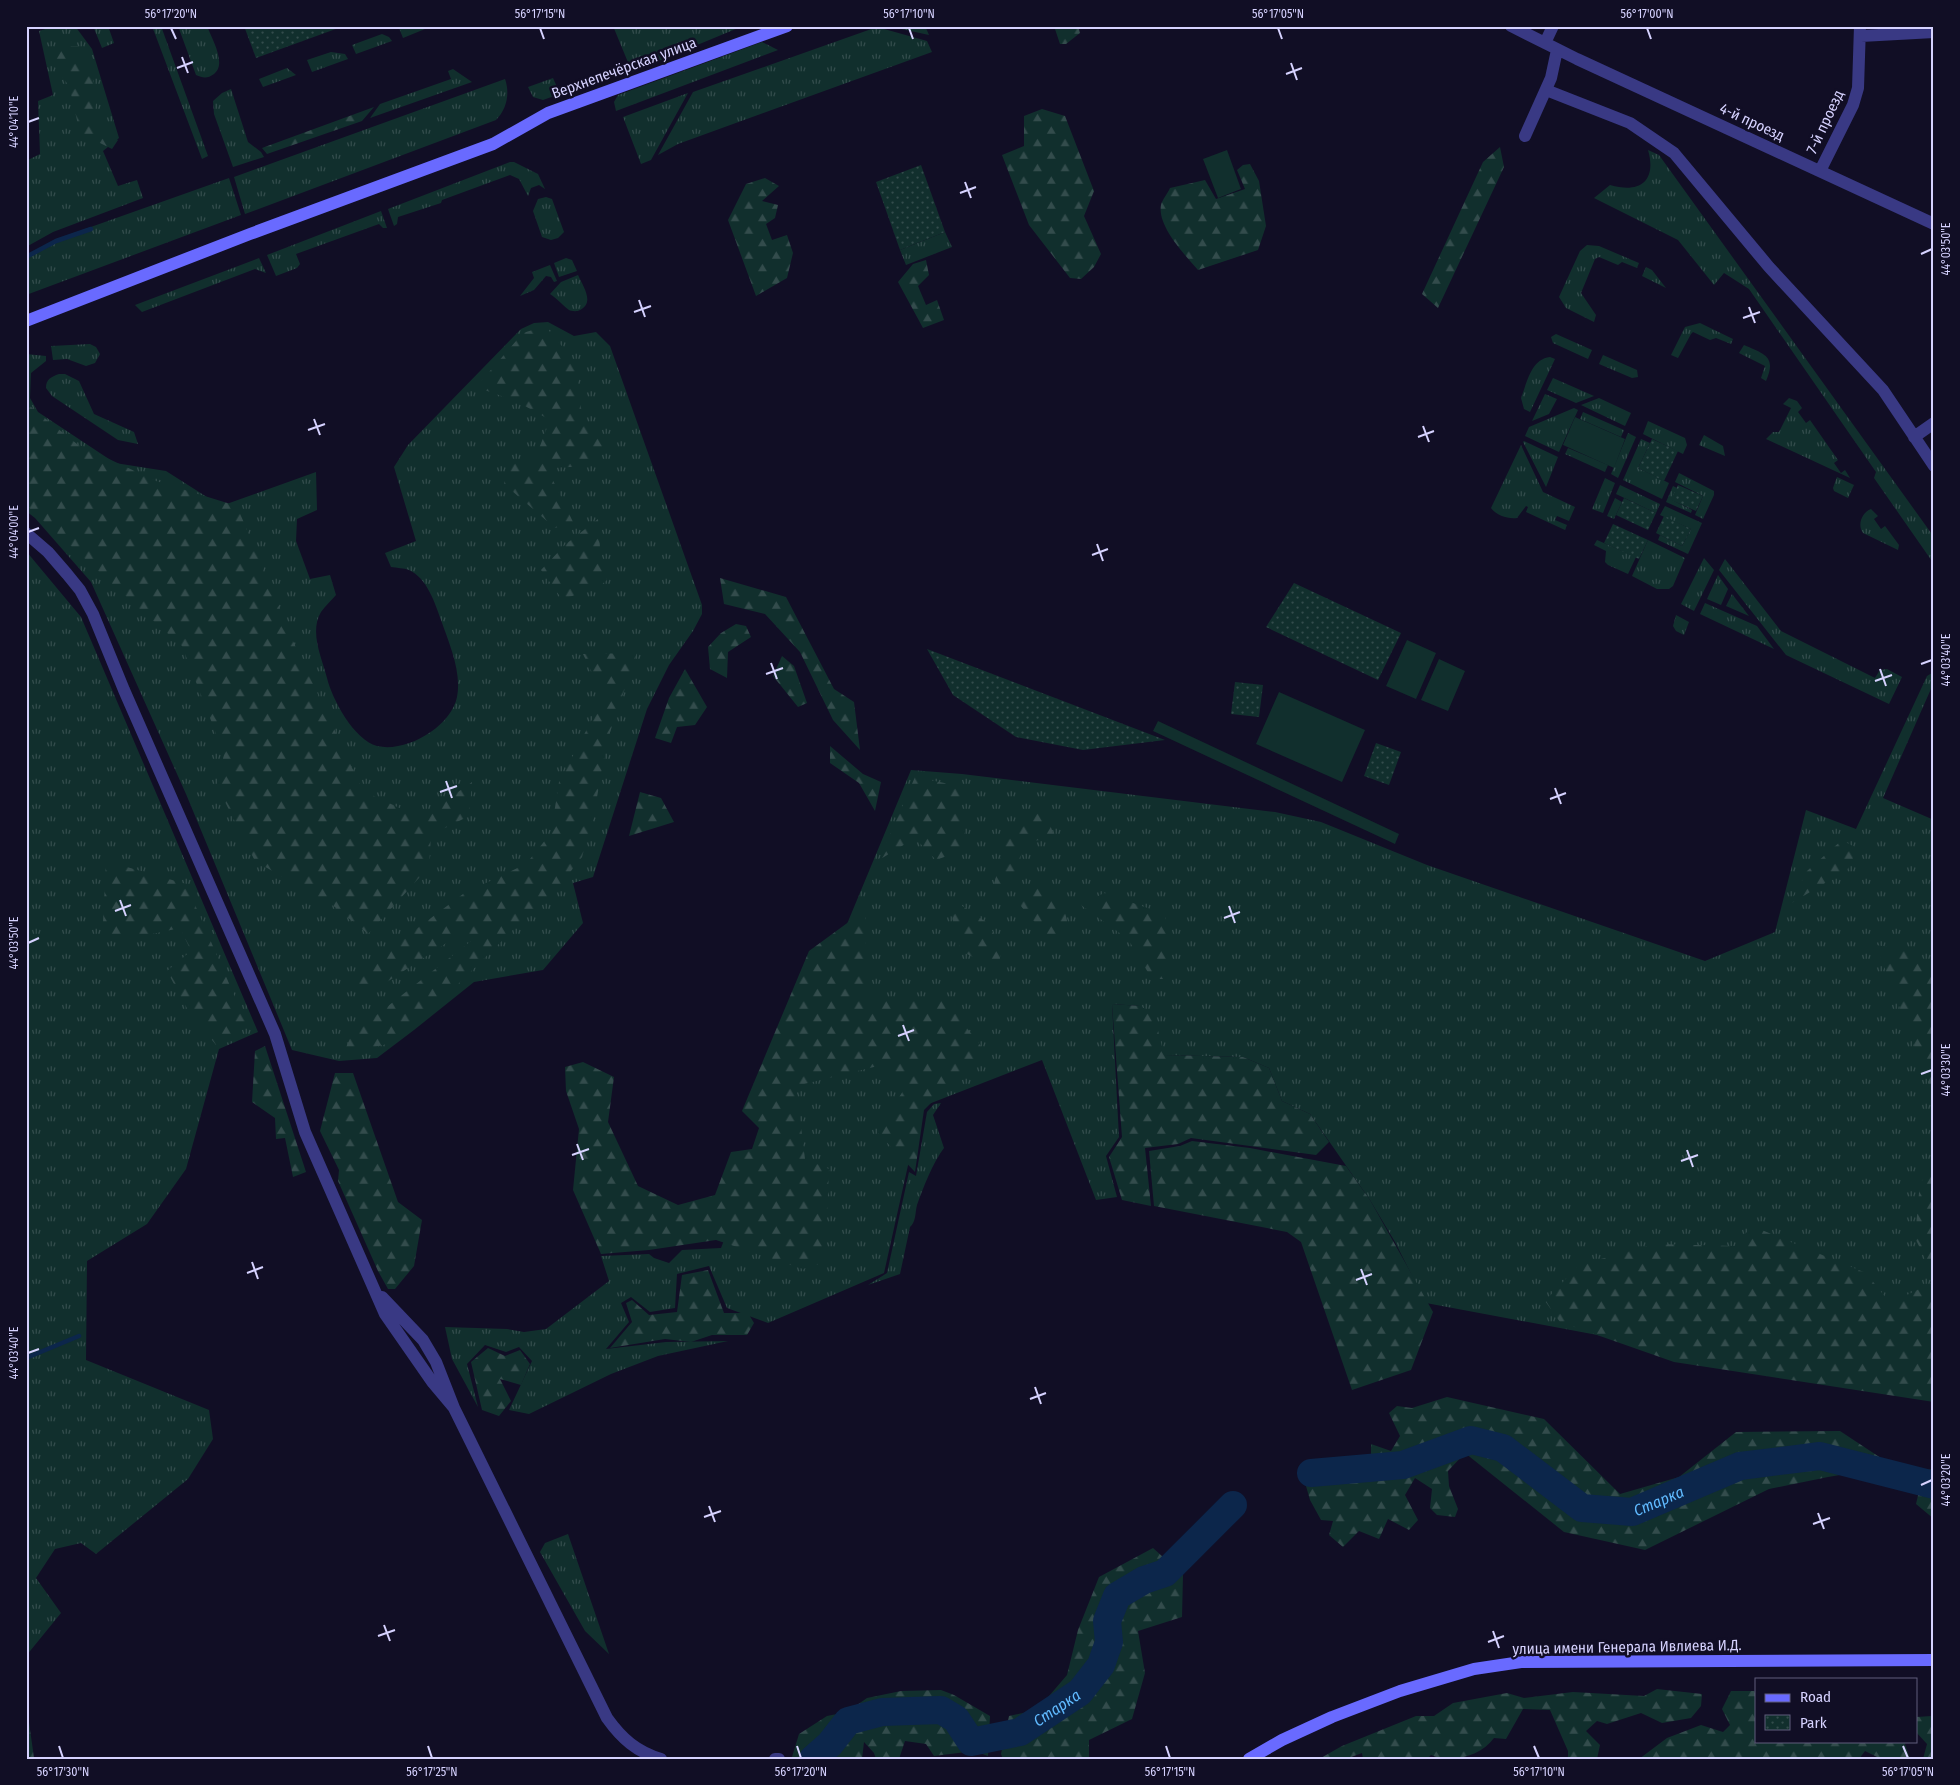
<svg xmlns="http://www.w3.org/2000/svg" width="1960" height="1785" viewBox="0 0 1960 1785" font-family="'Fira Sans Condensed',sans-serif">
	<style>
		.grass { fill: url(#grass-tufts) }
		.forest { fill: url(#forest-firs) }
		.park { fill: url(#park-dots) }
		.pitch { fill: #112f2d }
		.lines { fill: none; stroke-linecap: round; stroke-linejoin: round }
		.stream { stroke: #0c264b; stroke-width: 4.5 }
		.river { stroke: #0c264b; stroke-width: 28 }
		.street { stroke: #393984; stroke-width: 12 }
		.secondary { stroke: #696aff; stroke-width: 12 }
		.ticks { fill: none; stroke: #d6d2ff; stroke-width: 2 }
		.labels { text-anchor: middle; stroke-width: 5; stroke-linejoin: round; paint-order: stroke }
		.street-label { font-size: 15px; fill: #d6d2ff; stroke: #110e25 }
		.water-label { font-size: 16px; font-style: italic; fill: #60baff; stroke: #110e25 }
		.neatline { fill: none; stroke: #d6d2ff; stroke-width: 2 }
		.ticks-label { font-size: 12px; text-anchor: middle; fill: #d6d2ff }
	</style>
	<defs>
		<pattern id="grass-tufts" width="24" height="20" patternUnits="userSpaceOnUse" patternTransform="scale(1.25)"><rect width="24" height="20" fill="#112f2d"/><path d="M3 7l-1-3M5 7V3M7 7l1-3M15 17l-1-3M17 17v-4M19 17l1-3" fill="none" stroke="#334c4c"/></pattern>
		<pattern id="forest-firs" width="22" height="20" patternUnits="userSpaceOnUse" patternTransform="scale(1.25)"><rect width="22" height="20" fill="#112f2d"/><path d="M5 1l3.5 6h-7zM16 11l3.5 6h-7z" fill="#334c4c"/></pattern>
		<pattern id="park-dots" width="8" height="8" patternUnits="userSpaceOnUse" patternTransform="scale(1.25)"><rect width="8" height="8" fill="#112f2d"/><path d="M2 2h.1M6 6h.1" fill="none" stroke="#334c4c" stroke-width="1.8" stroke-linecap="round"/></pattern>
	</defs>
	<rect width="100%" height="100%" fill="#110e25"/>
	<path class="grass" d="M55 26H75L92 49 119 138 103 151 118 186 137 180 143 198 53 232 26 247V161L40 154 38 101 53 95 39 31Z
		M93 26H108L114 43 102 48Z
		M152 26H161L208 156 202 159Z
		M207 26C212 39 227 64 214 74 207 79 203 78 196 75L178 26Z
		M403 26H417L425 29 403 38 399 28Z
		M613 26H743L632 72Z
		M888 26H925L929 35Z
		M877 27 927 41 932 52 678 144 658 155 693 92Z
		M382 34 389 37 392 41 356 54 352 45Z
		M762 42 778 50 616 111 614 102 618 95Z
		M331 52 345 54 348 59 312 72 307 60Z
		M287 68 296 75 263 87 259 79Z
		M453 69 472 82 370 118 380 104 451 79 448 71Z
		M553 78 557 87V95L543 100 533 97 528 87Z
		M505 79C510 93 507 109 496 120L245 214 234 177Z
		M231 89 248 142 261 152 264 157 233 167 214 114 213 101 222 93Z
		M688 93 651 160 641 164 623 117Z
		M1648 150 1659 155 1934 537V564L1874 478 1876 472 1749 289 1724 273 1714 285 1678 240 1594 198 1610 185C1640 194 1657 181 1648 150Z
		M510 162H514L538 174 545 189 539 185 531 188 528 196 519 179 510 175 442 200 441 203 398 217 397 224 394 226 388 209Z
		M229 178 241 215 26 295V255L57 239Z
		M546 197 552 199 564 232 558 238 551 240 542 237 533 211 538 199Z
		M381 211 387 228H383L379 224 296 254 300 264 297 268 276 276 267 255Z
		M945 232 952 247 906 265 900 250Z
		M1587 245 1599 246 1639 263 1637 268 1622 262 1618 265 1599 257 1595 259 1581 293 1596 315 1594 322 1566 308 1559 297 1580 251Z
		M259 258 266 273 255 269 142 312 135 305Z
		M566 258 572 260 577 271 559 277 554 263Z
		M550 265 557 281 554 282 551 277 546 276 534 290 520 296 534 278 532 272Z
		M1646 267 1652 270 1666 288 1642 276Z
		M578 275C583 286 595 303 580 310 577 312 571 311 569 310 562 305 558 299 550 294L561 282Z
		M548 322 574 336 596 332 610 346 702 605V614L693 631 669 665 647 709 593 877 573 883 583 923 543 970 474 982 414 1030 377 1058 339 1061 292 1050 186 794 91 582 35 518 26 511V354L46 356V361L31 373 30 398 38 412 115 463 166 471 221 506 316 472 317 510 297 519 296 541 310 579 330 575 336 595C331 601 325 606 321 612 309 632 322 658 327 678 332 699 354 740 377 746 406 753 451 727 457 697 462 672 449 643 441 620 435 603 427 578 409 570 404 568 397 568 391 567L385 553 416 541 394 467 408 445 521 329 534 323Z
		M1700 323 1733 339 1731 344 1716 338 1710 340 1693 332 1691 334 1678 358 1671 355 1685 327Z
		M1556 334 1592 350 1588 359 1553 343 1551 337Z
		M90 344 96 347 100 354 95 363 86 366 67 359 53 360 51 346Z
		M1744 345C1764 354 1777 356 1766 381L1761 378 1765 366 1739 353Z
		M1603 355 1637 370 1638 377 1632 378 1599 364Z
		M1550 357 1555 359 1530 412 1524 409 1521 398C1527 383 1531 359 1550 357Z
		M59 374H65L79 381 94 414 134 432 138 444 118 440 52 396 46 388C46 379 51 377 59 374Z
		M1553 378 1594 396 1576 403 1547 390Z
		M1545 394 1557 399 1549 414 1532 421Z
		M1599 398 1631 413 1625 426 1581 405Z
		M1789 398 1797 401 1802 408 1798 412 1806 423 1810 420 1838 460 1834 463 1841 473 1845 470 1850 478 1766 439 1773 432H1779L1791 408 1783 404Z
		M1574 408 1578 410 1559 452 1525 436 1529 427Z
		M1583 412 1624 430 1621 437 1580 419Z
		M1648 421 1685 438 1687 445 1683 454 1643 434Z
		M1628 433 1636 437 1618 478 1611 474Z
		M1704 435 1723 446 1725 456 1699 445Z
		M1641 439 1650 443 1638 468 1669 483 1662 499 1623 480Z
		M1524 441 1558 457 1546 487 1523 442Z
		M1521 445 1543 492 1575 507 1569 521 1557 516 1555 520 1567 525 1565 530 1526 512 1528 507 1526 506 1517 518C1508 519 1497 516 1491 508Z
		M1568 448 1608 465 1605 472 1565 454Z
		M1679 473 1714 491V495L1703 519 1695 515 1703 496 1675 482Z
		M1837 477 1854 485 1848 498 1834 491 1833 488Z
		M1605 478 1615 483 1603 513 1592 509Z
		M1620 485 1660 504 1656 513 1616 494Z
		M1673 486 1677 488 1672 500 1692 510 1691 513 1666 502Z
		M1615 498 1622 502 1614 519 1607 516Z
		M1665 506 1702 523 1688 554 1658 540 1660 535 1682 546 1691 529 1660 515Z
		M1871 509 1878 516 1874 519 1881 529 1885 526 1899 545 1898 550 1863 533C1857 525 1862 512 1871 509Z
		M1597 540 1636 557 1628 574 1608 565 1605 562 1606 551 1594 545Z
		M1648 540 1685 558 1673 586 1669 589H1657L1632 576Z
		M26 551 81 617 258 1032 219 1049 186 1169 147 1224 87 1261 86 1360 209 1410 213 1439 188 1479 96 1554 81 1543 55 1549 36 1578 61 1613 26 1656Z
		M1704 558 1714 570 1694 611 1681 604Z
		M1725 559 1781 631 1875 678 1880 670 1887 669 1902 677 1889 704 1786 655 1719 570Z
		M1718 575 1728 589 1721 605 1707 599Z
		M1732 594 1749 616 1726 606Z
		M1705 603 1757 626 1774 649 1700 614Z
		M1676 615 1689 622 1684 635 1676 631 1673 626Z
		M1932 673 1934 674V682L1883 798 1934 820V1393L1656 1346 1426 1303 1395 1242 1370 1200 1310 1114 1282 1101 1269 1068 1243 1057 1163 1055 1140 1006 1112 1004 1119 1137 1106 1156 1117 1197 1096 1200 1042 1060 921 1107 884 1273 768 1323 727 1308 709 1266 677 1274 675 1308 650 1312 631 1297 621 1303 629 1322 606 1349 666 1342 728 1341 658 1356 611 1374 529 1414 509 1410 532 1361 519 1347 506 1352 485 1345 467 1364 478 1407 452 1359 445 1327 507 1329 524 1332 546 1329 609 1281 601 1256 649 1254 654 1258 669 1263 682 1250 721 1248 842 936 911 770 962 774 1275 812 1321 822 1427 865 1705 961 1775 932 1806 810 1856 829 1927 676Z
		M941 1103 933 1115 944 1148C933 1162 923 1188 917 1205 915 1213 916 1222 910 1227L900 1274 868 1285 887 1273 909 1172 916 1176 927 1112 934 1104Z
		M568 1534 609 1654 585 1631 540 1552 545 1543Z"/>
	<path class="forest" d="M1054 26H1078L1080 33 1066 44H1060Z
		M56 46H78L98 92 93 122 118 140 112 149 80 133 69 86 51 61Z
		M374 107 362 121 267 154 262 148Z
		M1042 109 1065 116 1094 191 1084 216 1101 254 1094 267 1081 279 1070 278 1029 225 1002 155 1024 146V116Z
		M1500 147 1504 167 1438 308 1422 294 1483 162Z
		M1250 164 1259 181 1266 226 1258 250 1198 270C1185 255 1157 226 1161 205 1162 200 1168 193 1170 188L1205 180 1216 199 1245 189 1237 170 1243 165Z
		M765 178 779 186 762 201 778 205 775 218 766 224 772 240 787 235 793 253 787 278 756 296 728 220 746 184Z
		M926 260 929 275 918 286 926 305 937 300 944 320 923 328 898 282 913 264Z
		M545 326 576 363 582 416 608 444 593 466 547 468 573 522 555 528 504 484 510 460 535 459 550 420 516 401 476 387 523 333Z
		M26 403 77 444 156 481 237 506 293 641 363 791 421 818 472 782 469 816 431 835 429 867 368 934 335 907 255 861 217 786 224 754 182 646 143 612 26 505Z
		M598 519 600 548 607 580 596 589 562 599 541 570 566 544Z
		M720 578 786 597 834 689 854 702 860 750 833 720 800 652 765 614 724 604Z
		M736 624 746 626 751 637 728 652 727 678 710 669 708 647 721 633Z
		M637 653 607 741 594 814 582 857 556 890 522 921 440 1002 387 1044 343 1055 351 1035 471 941 460 934 364 997 351 989 375 960 463 894 526 864 551 833 559 782 604 697 583 654Z
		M782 656 794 666 807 703 798 707 773 676Z
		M685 669 707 707 695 725 677 727 671 743 655 738 669 698Z
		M830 746 863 774 881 782 875 811 859 783 830 763Z
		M915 777 959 786 966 849 936 860 915 838 879 860Z
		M640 792 661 798 674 822 629 836Z
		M1044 809 1055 838 1024 842 1018 870 991 896 1007 833 1023 811Z
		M1842 840 1858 849 1847 870 1790 904 1807 871Z
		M106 861 186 884 247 1025 216 1045 188 1010 167 971 191 951 180 928 115 942 103 923Z
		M1038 886 1064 906 1070 936 1050 940 1015 899Z
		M1104 893 1165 914 1170 979H1152L1128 939 1081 905Z
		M946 895 986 922 1003 947 997 969 961 951Z
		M865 910 867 999 945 1000 984 1050 924 1110 915 1172 877 1132 903 1091 882 1065 796 1086 805 1159 829 1169 825 1262 803 1269 716 1240 649 1250 601 1254 573 1190 579 1129 566 1091 565 1067 583 1062 614 1077 608 1122 638 1186 678 1205 715 1195 731 1152 752 1149 759 1128 742 1111 809 951Z
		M1876 945 1917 952 1934 970V1098Z
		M1112 1004 1140 1006 1154 1014 1164 1055 1243 1057 1269 1068 1282 1101 1310 1114 1329 1142 1316 1155 1191 1138 1178 1144 1145 1148 1151 1206 1122 1200 1109 1157 1122 1137Z
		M265 1046 306 1172 293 1177 285 1138 276 1139 275 1118 252 1102 255 1051Z
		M335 1073H353L398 1202 422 1220 414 1266 395 1289H388L378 1271 338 1181 339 1170 320 1131Z
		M1192 1141 1250 1148 1346 1166 1370 1200 1433 1312 1411 1370 1352 1390 1301 1242 1287 1232 1154 1206 1149 1151 1180 1146Z
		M1934 1171V1276L1915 1238 1920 1182Z
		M1752 1226 1866 1273 1890 1303 1934 1282V1402L1674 1362 1560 1322 1545 1301 1579 1265 1655 1244 1735 1246Z
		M708 1270 724 1313H748L754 1323 747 1335H712L691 1342 665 1339 610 1348 632 1322 626 1303 632 1300 649 1315 677 1312 682 1275Z
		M488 1348 505 1356 520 1350 530 1364 521 1385 500 1379 511 1401 499 1416 482 1410 471 1362Z
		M1447 1397 1544 1419 1620 1494 1679 1477 1736 1432 1840 1431 1893 1466 1828 1477 1769 1489 1645 1550 1564 1532 1465 1453 1448 1471 1449 1486 1458 1509 1455 1517 1437 1515 1430 1508 1432 1489 1415 1478 1405 1495 1418 1520 1409 1530 1388 1519 1379 1539 1359 1531 1343 1547 1329 1535 1333 1521 1321 1520 1310 1500 1306 1486 1371 1476V1444L1391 1451 1400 1436 1389 1413 1397 1406 1412 1408Z
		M1934 1469V1519L1916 1504 1924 1470Z
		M1153 1548 1183 1575 1182 1617 1138 1631 1145 1673 1132 1719 1089 1740V1757L1087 1759H1003L1001 1754 1009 1716 1032 1711 1043 1703 1067 1675 1078 1630 1099 1577Z
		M1657 1689 1702 1694 1701 1706 1691 1718 1662 1723 1641 1713 1607 1724 1597 1721 1586 1731 1600 1745 1597 1759H1568V1751L1550 1710 1523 1709 1506 1739 1494 1738C1481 1756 1452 1764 1431 1755L1427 1759H1363L1362 1753 1346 1759H1319L1342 1746 1416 1716H1434L1453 1703 1507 1693 1524 1698 1573 1692 1644 1696Z
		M941 1690 954 1695 990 1716 988 1756 974 1751 934 1756 926 1744 905 1741 899 1759H876L874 1753 864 1742 862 1759H793L792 1757 799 1734 827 1716 847 1712 867 1698 901 1691Z
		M1731 1691H1756V1741H1904L1910 1759H1881L1865 1751 1859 1759H1639L1667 1738 1701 1725 1723 1732 1730 1725 1722 1709Z
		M1934 1714V1759H1923L1927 1744 1916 1732V1717L1932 1716Z
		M28 1715 34 1758 31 1759 26 1750V1717Z"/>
	<path class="park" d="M244 26H344L256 58Z
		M921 165 945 232 900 250 876 182Z
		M1652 439 1678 451 1664 481 1638 468Z
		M1678 485 1703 496 1696 511 1671 500Z
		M1624 498 1656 513 1648 530 1616 515Z
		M1664 516 1691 529 1682 546 1656 533Z
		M1613 524 1648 540 1639 559 1604 543Z
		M1294 583 1401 633 1378 680 1266 627Z
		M927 649 1165 740 1083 750 1016 737 953 695Z
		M1235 682 1263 685 1259 717 1231 714Z
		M1376 743 1401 752 1389 785 1364 776Z"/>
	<path class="pitch" d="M1227 150 1241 189 1218 198 1203 159Z
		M1575 417 1625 439 1614 468 1563 445Z
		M1407 640 1436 653 1416 699 1386 686Z
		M1439 659 1465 671 1448 711 1421 700Z
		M1279 692 1365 730 1342 782 1256 744Z
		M1158 721 1399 834 1395 844 1153 731Z"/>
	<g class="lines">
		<path class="stream" d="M26 257 56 241 91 229
			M26 1358 79 1336"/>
		<g class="river">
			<path id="s1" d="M1311 1473 1403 1465 1471 1440 1503 1448 1582 1508 1632 1512 1740 1466 1820 1456 1934 1485"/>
			<path id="s2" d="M813 1759 830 1744 848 1721 882 1712 941 1710 956 1719 971 1742 1020 1732 1080 1692 1101 1665 1109 1642 1107 1621 1117 1596 1144 1580 1165 1573 1233 1505"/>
		</g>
		<path class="street" d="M1511 26 1577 59 1934 224
			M1861 36 1934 32
			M1545 43 1553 26
			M1546 90 1630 123 1674 153 1769 267 1883 390 1934 466
			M1525 136 1551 78 1557 50
			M1820 171 1853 105 1858 88 1860 26
			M1914 437 1934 423
			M26 533 48 552 67 574 80 590 93 614 124 690 275 1034 305 1132 385 1314 433 1383 454 1408
			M382 1297 423 1340 436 1362 454 1408 607 1718C622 1739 637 1752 661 1759
			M775 1759H779"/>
		<path class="secondary" d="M26 321 250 234 493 144 548 113 787 26
			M1249 1759 1282 1740 1332 1717 1400 1691 1474 1669 1521 1662 1934 1660"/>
	</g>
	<path class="ticks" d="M171 28 176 39M540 28 544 39M909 28 913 39M1278 28 1282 39M1647 28 1651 39M182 57 188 73M1291 63 1297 80M177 68 193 62M1286 74 1302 68M28 122 39 118M965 182 971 198M960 193 976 187M1921 254 1932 249M639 300 645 317M1749 307 1755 323M634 312 651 306M1743 318 1760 312M314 419 320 435M1423 426 1429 442M308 430 325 424M1418 437 1434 431M28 532 39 528M1097 544 1103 561M1092 555 1108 549M771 663 777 679M1921 664 1932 660M1880 669 1886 686M766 674 783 668M1875 681 1892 675M446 781 452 798M1555 788 1561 804M440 792 457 786M1550 799 1566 793M120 900 126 916M1229 906 1235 923M115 911 131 905M1224 918 1240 912M28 943 39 938M903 1025 909 1041M898 1036 914 1030M1921 1074 1932 1070M577 1144 583 1160M1687 1150 1693 1167M572 1155 589 1149M1681 1161 1698 1155M252 1262 258 1279M1361 1269 1367 1285M247 1273 263 1267M1356 1280 1372 1274M28 1353 39 1349M1035 1387 1041 1404M1030 1399 1046 1393M1921 1485 1932 1480M709 1506 715 1522M1818 1513 1824 1529M704 1517 721 1511M1813 1524 1830 1518M384 1625 390 1641M1493 1631 1499 1648M378 1636 395 1630M1488 1642 1504 1636M59 1746 63 1758M428 1746 432 1758M797 1746 801 1758M1166 1746 1170 1758M1534 1746 1539 1758M1903 1746 1908 1758"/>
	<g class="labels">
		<g class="street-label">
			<text transform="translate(624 68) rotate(-20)" y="5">Верхнепечёрская улица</text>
			<text transform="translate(1752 122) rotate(25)" y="5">4-й проезд</text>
			<text transform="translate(1825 122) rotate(-65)" y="5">7-й проезд</text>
			<text transform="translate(1627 1647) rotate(-1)" y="5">улица имени Генерала Ивлиева И.Д.</text>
		</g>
		<g class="water-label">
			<text dy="6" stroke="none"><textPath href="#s1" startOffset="376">Старка</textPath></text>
			<text dy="6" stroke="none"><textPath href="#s2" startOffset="285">Старка</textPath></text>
		</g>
	</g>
	<rect width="1960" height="1785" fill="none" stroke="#110e25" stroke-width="55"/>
	<rect x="1755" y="1678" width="162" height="65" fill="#110e25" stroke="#605c7c"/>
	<rect x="1765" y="1694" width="25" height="8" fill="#696aff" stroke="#605c7c"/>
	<text x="1800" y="1702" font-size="15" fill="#d6d2ff">Road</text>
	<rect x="1765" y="1715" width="25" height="15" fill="url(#park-dots)" stroke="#605c7c"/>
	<text x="1800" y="1728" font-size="15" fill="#d6d2ff">Park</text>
	<rect x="28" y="28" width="1904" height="1730" class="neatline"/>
	<g class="ticks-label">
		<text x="171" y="18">56°17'20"N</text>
		<text x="540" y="18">56°17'15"N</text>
		<text x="909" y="18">56°17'10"N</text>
		<text x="1278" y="18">56°17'05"N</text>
		<text x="1647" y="18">56°17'00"N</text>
		<text transform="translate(14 122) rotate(-90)" y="4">44°04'10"E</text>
		<text transform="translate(1946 249) rotate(-90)" y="4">44°03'50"E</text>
		<text transform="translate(14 532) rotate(-90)" y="4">44°04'00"E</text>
		<text transform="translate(1946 660) rotate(-90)" y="4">44°03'40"E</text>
		<text transform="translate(14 943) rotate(-90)" y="4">44°03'50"E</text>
		<text transform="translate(1946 1070) rotate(-90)" y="4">44°03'30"E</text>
		<text transform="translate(14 1353) rotate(-90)" y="4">44°03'40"E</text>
		<text transform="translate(1946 1480) rotate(-90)" y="4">44°03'20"E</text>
		<text x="63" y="1776">56°17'30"N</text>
		<text x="432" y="1776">56°17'25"N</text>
		<text x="801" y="1776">56°17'20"N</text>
		<text x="1170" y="1776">56°17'15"N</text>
		<text x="1539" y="1776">56°17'10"N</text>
		<text x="1908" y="1776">56°17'05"N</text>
	</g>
</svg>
